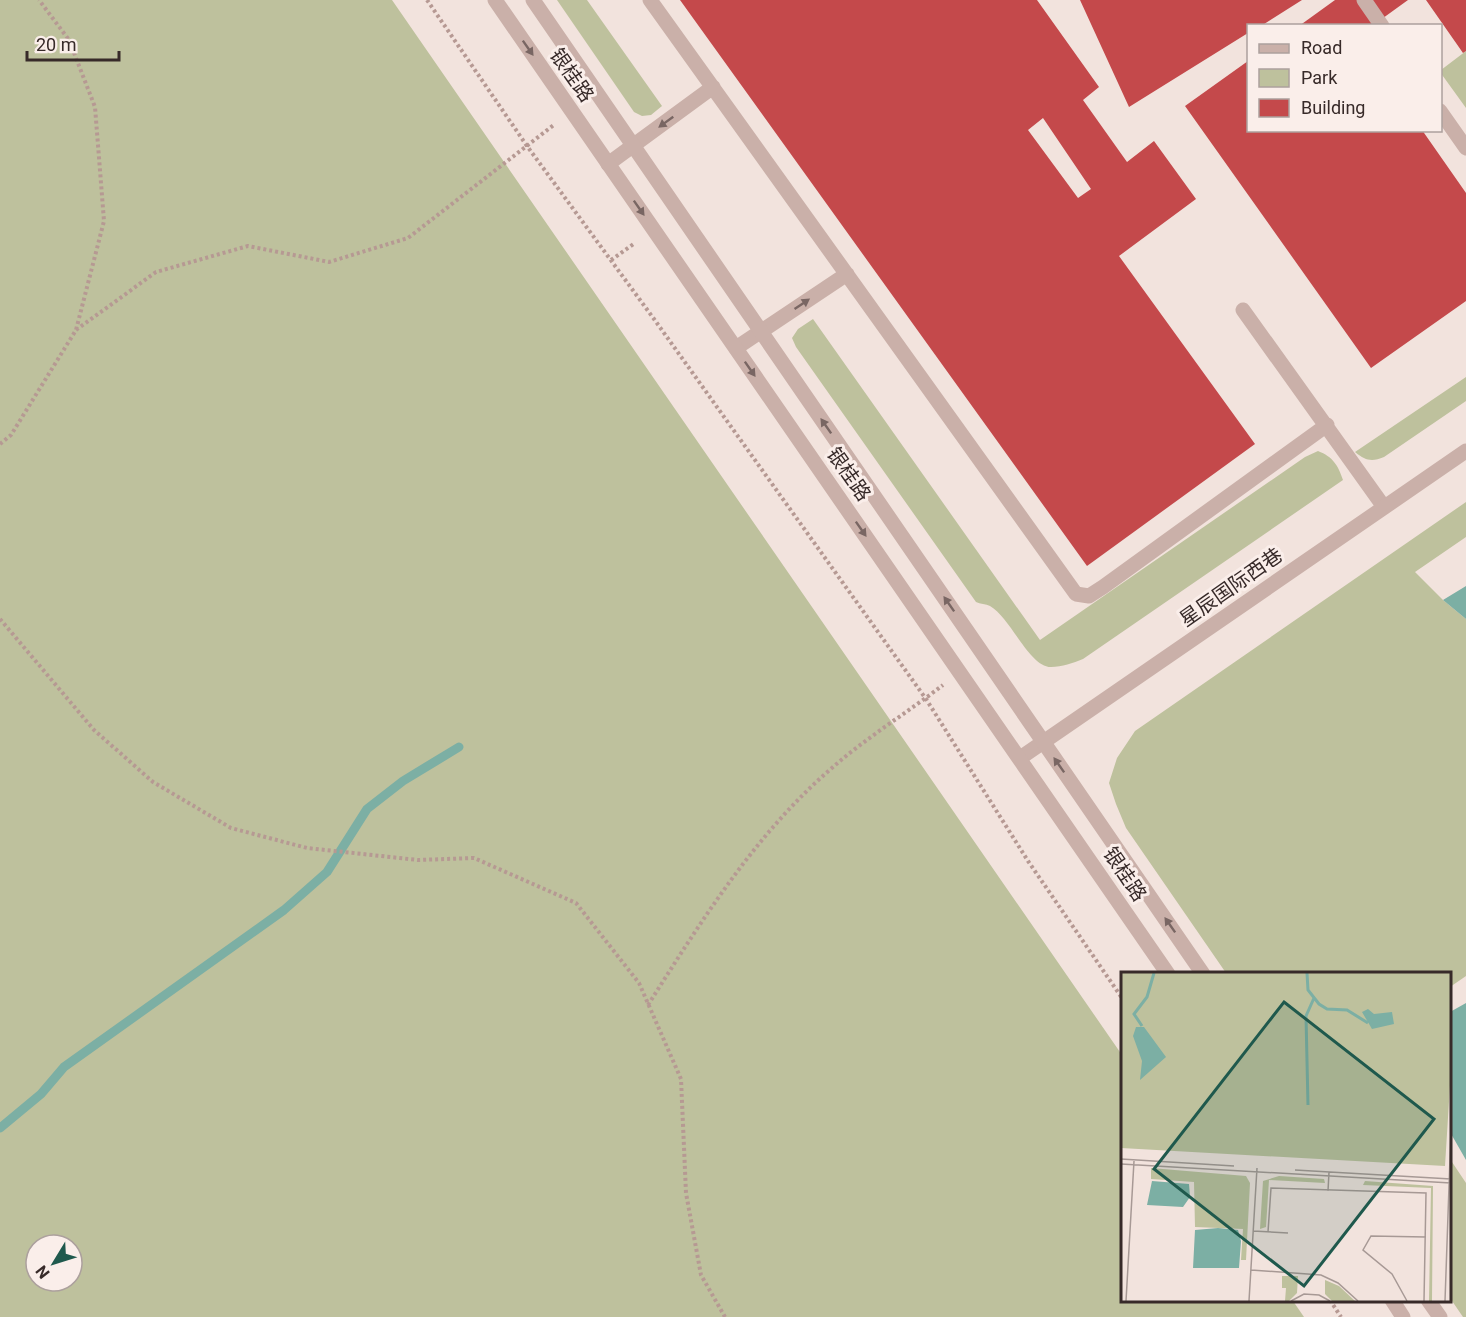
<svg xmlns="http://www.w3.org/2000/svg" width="1466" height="1317" viewBox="0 0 1466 1317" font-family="Roboto,'Noto Sans SC',sans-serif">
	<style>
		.green { fill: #bec19d; fill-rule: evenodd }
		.water { fill: #7cafa4 }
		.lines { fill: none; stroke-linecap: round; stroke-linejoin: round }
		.stream { stroke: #7cafa4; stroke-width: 9 }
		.building { fill: #c4494b; fill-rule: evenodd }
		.path { stroke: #b69993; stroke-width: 4; stroke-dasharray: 3 3; stroke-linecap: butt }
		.service { stroke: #cab0a9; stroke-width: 15 }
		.minor { stroke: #cab0a9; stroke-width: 15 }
		.tertiary { stroke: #cab0a9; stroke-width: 15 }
		.oneway { fill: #796663 }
		.labels { text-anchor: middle; stroke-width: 6; stroke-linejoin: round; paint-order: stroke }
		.street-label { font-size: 20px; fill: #372a29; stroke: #faeeea }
		.inset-river { fill: none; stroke: #7cafa4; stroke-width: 3 }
		.inset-road { fill: none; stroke: #a79995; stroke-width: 1.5 }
		.view { fill: #1f594d; fill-opacity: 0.15; stroke: #1f594d; stroke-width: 3 }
		.inset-edge { fill: none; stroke: #372a29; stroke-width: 3 }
	</style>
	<rect width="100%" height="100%" fill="#f2e3dd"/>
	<path class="green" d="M0 0H392L1122 1055V1300L1293 1301 1304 1317H0ZM36 1245H72V1281H36Z
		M557 0H587L662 106 651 115 642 116 634 112Z
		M1466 51V108L1440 72 1441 70Z
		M813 319 1040 640 1305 457 1318 451C1333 457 1338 465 1343 480L1083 659C1073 663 1062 667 1051 667 1029 667 1011 618 990 606 986 604 980 604 976 602L796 347 792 338 798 329Z
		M1466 377V401L1384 457C1372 462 1366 461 1355 452Z
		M1466 502V537L1415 572 1443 600 1466 619V976L1450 987V974L1226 973 1126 828 1116 804 1109 783 1117 758 1135 731Z
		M1450 1159 1466 1183V1317H1463L1450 1298Z"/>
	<path class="water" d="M1466 586V619L1443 600Z
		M1466 1003V1160L1450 1132V1012Z"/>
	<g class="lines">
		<path class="stream" d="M0 1128 41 1094 64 1067 284 910 327 872 367 809 403 781 459 747"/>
	</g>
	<path class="building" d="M680 0H1037L1099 87 1083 100 1127 162 1154 141 1196 199 1119 256 1255 444 1087 566ZM1043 118 1091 189 1078 198 1028 130Z
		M1080 0H1302L1261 26H1248V33L1129 107Z
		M1335 0H1408L1372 26H1299Z
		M1426 0H1466V51L1463 53Z
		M1248 61V130H1422L1466 193V301L1371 368 1185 106Z"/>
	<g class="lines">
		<path class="path" d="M427 0 527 146 654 319 926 699 1028 861 1122 998
			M611 260 635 243
			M76 330 156 272 248 246 329 262 408 238 555 124
			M0 444 11 435 76 330 104 221 95 107 69 40 39 0
			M0 619 94 730 153 782 231 828 307 848 418 860 474 858 576 903 639 983 681 1079 686 1193 701 1275 725 1317
			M648 1005C702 920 756 833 833 767 866 738 908 712 943 685
			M1330 1300 1341 1317"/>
		<path class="service" d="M650 0 1076 594 1089 596 1103 587 1327 425
			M1364 0 1382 26
			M1440 111 1466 148
			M608 164 713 87
			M1243 310 1384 507
			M736 348 847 274"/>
		<path class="minor" d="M1020 758 1466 451"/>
		<path class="tertiary" d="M495 0 1168 974
			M533 0 1203 974
			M1392 1300 1403 1317
			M1428 1300 1440 1317"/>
	</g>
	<defs><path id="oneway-solid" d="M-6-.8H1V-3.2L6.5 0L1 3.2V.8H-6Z" transform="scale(1.5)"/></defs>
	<g class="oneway">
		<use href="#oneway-solid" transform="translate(528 48) rotate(55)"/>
		<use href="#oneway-solid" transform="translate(666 122) rotate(144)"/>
		<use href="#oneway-solid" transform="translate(639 208) rotate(55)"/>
		<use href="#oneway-solid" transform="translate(802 304) rotate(-34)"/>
		<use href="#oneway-solid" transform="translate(750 369) rotate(55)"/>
		<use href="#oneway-solid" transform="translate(826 426) rotate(-125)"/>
		<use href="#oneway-solid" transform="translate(861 529) rotate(55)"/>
		<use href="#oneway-solid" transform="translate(949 604) rotate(-125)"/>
		<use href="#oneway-solid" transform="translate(1059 765) rotate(-125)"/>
		<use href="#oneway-solid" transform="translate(1170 925) rotate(-125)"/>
	</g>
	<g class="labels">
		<g class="street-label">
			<text transform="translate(572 75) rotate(55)" y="7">银桂路</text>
			<text transform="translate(849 474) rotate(55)" y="7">银桂路</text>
			<text transform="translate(1231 587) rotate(-35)" y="7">星辰国际西巷</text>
			<text transform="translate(1125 874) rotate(56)" y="7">银桂路</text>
		</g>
	</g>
	<g transform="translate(1121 972)">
		<rect width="330" height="330" fill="#f2e3dd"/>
		<path d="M0 1H330V97L324 194 0 176ZM30 196 125 204 129 211 125 288H120L122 257 74 255 73 210 30 207ZM158 204 203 207 204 211 148 208 145 255 139 257 142 209ZM244 209 312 214 311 329H308L310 216 242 213ZM161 304H177L176 321 168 329H164L165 316H161ZM204 308 218 314 234 329H211L204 322Z" fill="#bec19d"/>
		<path d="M247 37 253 42 271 40 273 52 251 57 241 40ZM15 55H23L45 85 19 108 21 89 12 64ZM31 209 68 212 69 225 62 235 26 233ZM97 256 117 258 120 269 118 296H72L74 258Z" fill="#7cafa4"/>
		<path class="inset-river" d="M186 1 187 18 198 32 206 37 226 38 247 51M21 54 13 42 26 25 33 1M187 133 185 44 193 26"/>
		<path class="inset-road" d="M0 187 113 194M0 192 330 211M174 198 330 207M0 203V230M207 219 208 200M132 259 167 261M147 260 150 216 305 221 303 329M130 298 200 303 217 311 237 329M5 329 13 189M128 329 136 196M170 329 183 322 198 323 209 329M286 329 271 302 242 278 250 264 305 265M324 329 330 157"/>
		<path class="view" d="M163 30 313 147 183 314 33 197Z"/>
		<rect width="330" height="330" class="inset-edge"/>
	</g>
	<rect x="1247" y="24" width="195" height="108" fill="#faeeea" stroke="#aca09d" stroke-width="1.5"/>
	<rect x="1259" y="44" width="30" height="9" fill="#cab0a9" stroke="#aca09d" stroke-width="1.5"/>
	<text x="1301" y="54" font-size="18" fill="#372a29">Road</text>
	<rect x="1259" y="69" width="30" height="18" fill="#bec19d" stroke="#aca09d" stroke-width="1.5"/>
	<text x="1301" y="84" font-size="18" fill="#372a29">Park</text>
	<rect x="1259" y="99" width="30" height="18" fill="#c4494b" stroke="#aca09d" stroke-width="1.5"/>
	<text x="1301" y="114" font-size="18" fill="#372a29">Building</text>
	<g transform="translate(54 1263) rotate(232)"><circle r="28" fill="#faeeea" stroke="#aca09d" stroke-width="1.5"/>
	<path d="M0-4.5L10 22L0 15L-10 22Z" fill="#1f594d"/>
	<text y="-9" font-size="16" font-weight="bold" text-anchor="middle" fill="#372a29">N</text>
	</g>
	<path d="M27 51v9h92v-9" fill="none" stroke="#372a29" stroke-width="3"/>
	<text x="36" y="51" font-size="18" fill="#372a29" stroke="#faeeea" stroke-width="4.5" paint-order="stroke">20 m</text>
</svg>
